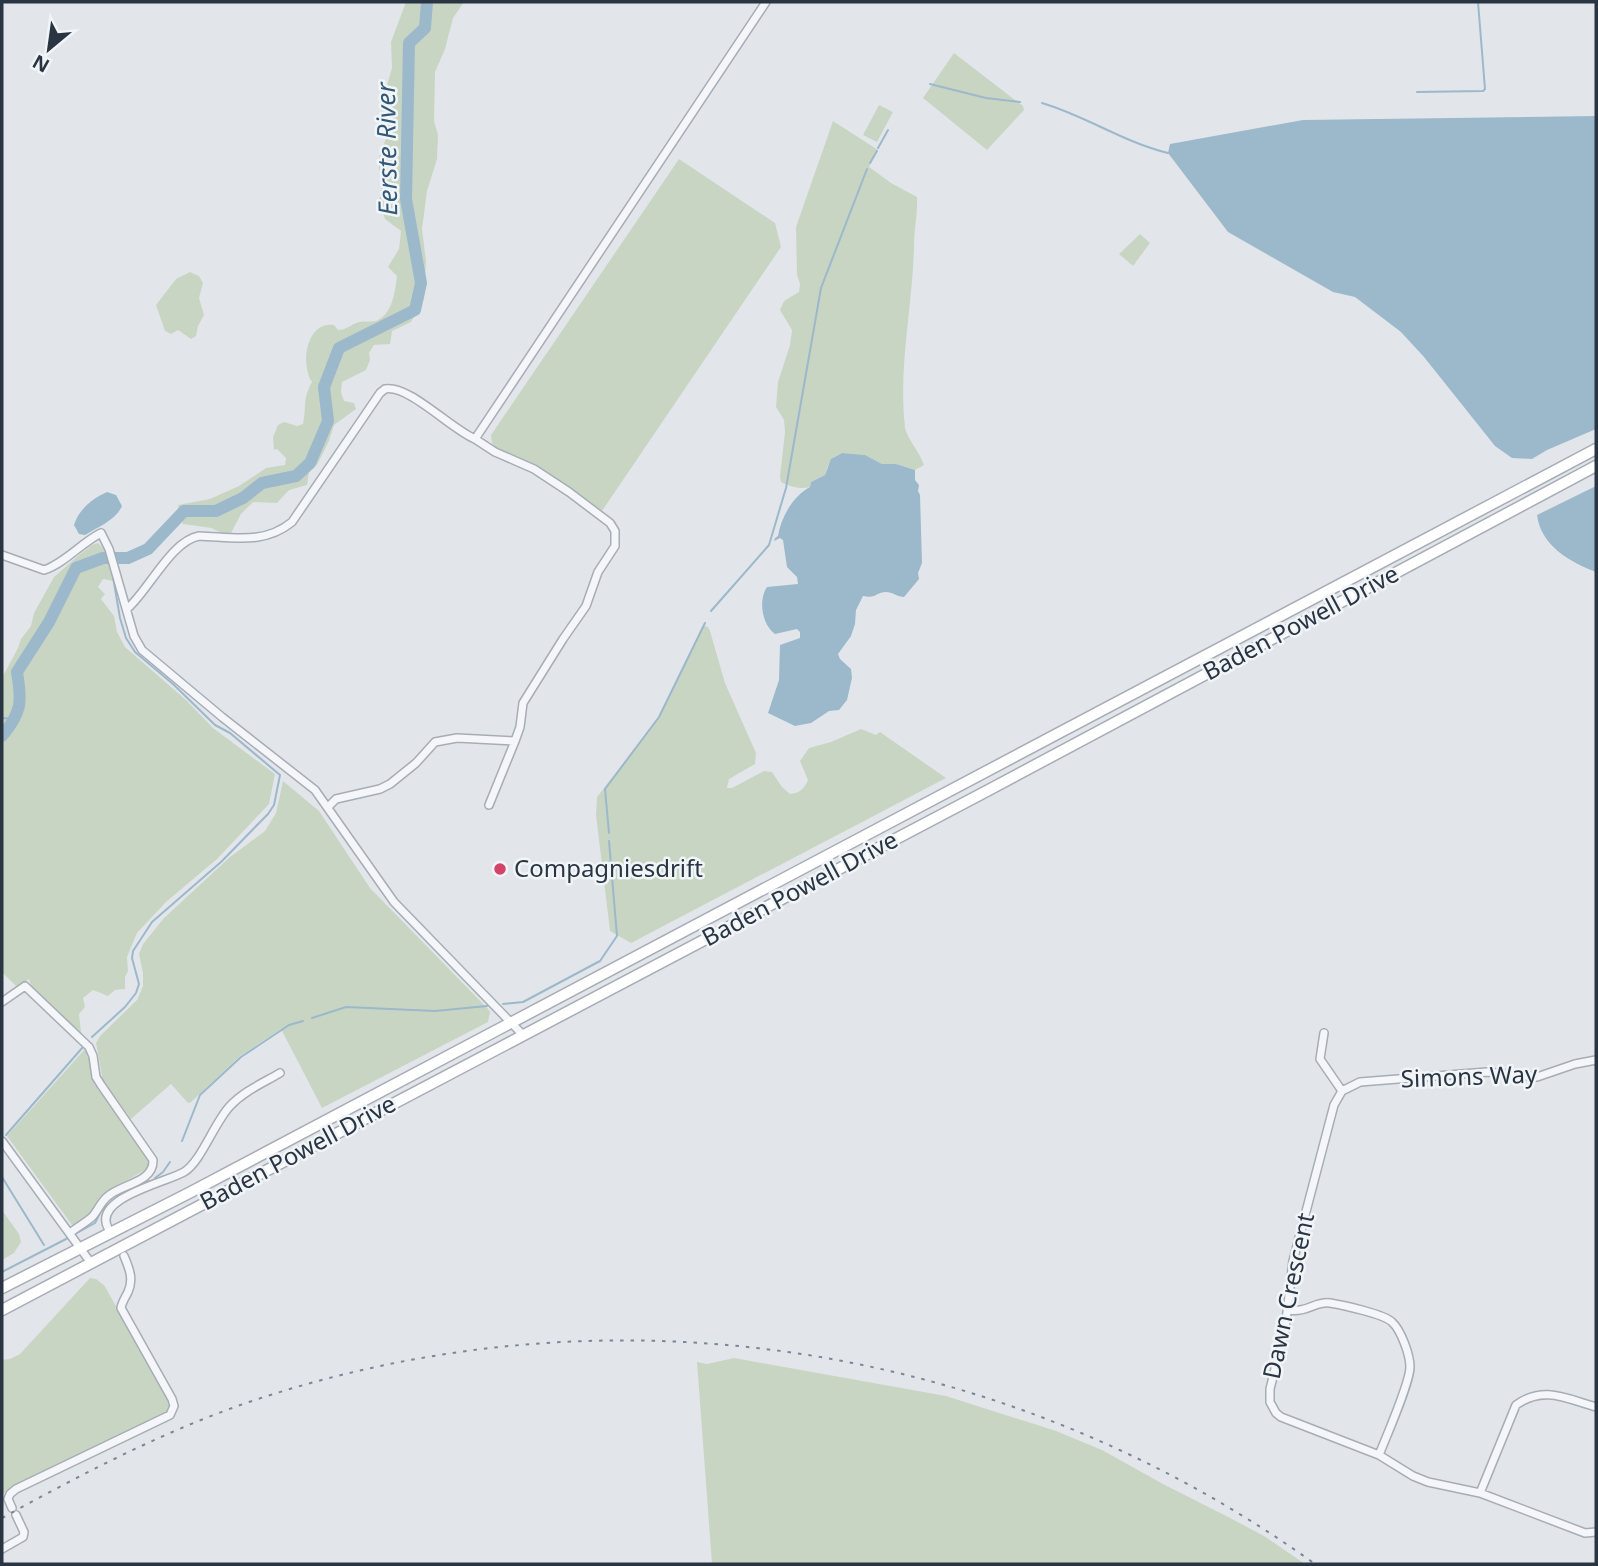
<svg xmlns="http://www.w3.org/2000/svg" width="1598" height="1566" viewBox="0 0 1598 1566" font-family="'Noto Sans',sans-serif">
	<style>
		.green { fill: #c9d5c3 }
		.water { fill: #9cb8cb }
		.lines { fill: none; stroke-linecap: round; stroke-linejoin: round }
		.stream { stroke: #9cb8cb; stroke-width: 2 }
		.river { stroke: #9cb8cb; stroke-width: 12 }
		.street-casing { stroke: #a7adb5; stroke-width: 10 }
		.secondary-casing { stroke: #a7adb5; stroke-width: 13 }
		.street { stroke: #f5f6f9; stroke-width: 7 }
		.secondary { stroke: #fff; stroke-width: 10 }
		.rail { stroke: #7b8795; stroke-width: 2; stroke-dasharray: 3.5 7; stroke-linecap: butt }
		.poi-dot { fill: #d24468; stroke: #f2f5f8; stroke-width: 2.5 }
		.labels { text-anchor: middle; stroke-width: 5; stroke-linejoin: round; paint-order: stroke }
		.street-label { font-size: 24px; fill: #293543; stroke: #f2f5f8 }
		.poi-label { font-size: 24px; fill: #293543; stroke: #f2f5f8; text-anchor: start }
		.water-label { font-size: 26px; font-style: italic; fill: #325978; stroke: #f2f5f8 }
	</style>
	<rect width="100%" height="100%" fill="#e2e6eb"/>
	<path class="green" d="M406 2H464L453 18 445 49 435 72 434 121 438 135 437 159 427 191 422 229 426 261 424 299 411 322 392 331 390 344 374 345 369 353 370 360 366 370 342 382 341 392 344 401 354 403 356 409 334 425 329 441 317 465 309 472 307 485 289 490 277 503 253 502 241 514 231 533 224 534 211 528 183 524 178 505 210 499 239 486 266 468 285 465 286 458 277 449 274 450 273 437 278 425 284 422 297 426 303 424C307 405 302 400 312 382 300 364 306 321 334 325L338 330C347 330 351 324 359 322 364 321 371 322 376 321 393 314 395 291 397 276L388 267 399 249 401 231 385 219 379 201 383 181 379 169V157L388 133 383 115 385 102 383 99 392 68 391 42Z
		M954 53 1023 106 1024 110 987 150 923 98Z
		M879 105 893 112 877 142 863 135Z
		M833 121 878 150 869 167 891 183 917 197C918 213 914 229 914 245 913 306 898 366 905 427 906 437 920 452 924 465L915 470 896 464H882L865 455 842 453 834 457 827 468 825 475 811 482 810 487C801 490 789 486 781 482L780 476 785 432 784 420 776 407 778 382 790 345 792 330 780 310 784 301 799 292 800 284 797 275 796 227Z
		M679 159 775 223 781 247 602 511 527 463 497 449 492 443 491 435Z
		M1140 234 1150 243 1133 266 1119 254Z
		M190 272 199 276 203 283 199 298 204 315 198 326 196 336 191 339 178 330 171 334 165 331 156 305 176 279Z
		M98 543 107 552 114 579 113 581 103 579 98 587 105 594 101 599 114 616 117 632 125 647 186 700 213 728 275 774 269 804 217 859 166 902 137 933 127 957 128 971 125 977V989L115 990 108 996 93 990 83 998 85 1007 79 1014 81 1032C65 1020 33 998 29 979L17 987 2 972V678L18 648 21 639 31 626 34 613 54 577 79 555 92 545Z
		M705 626 708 627 710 631 725 683 756 753 755 764 729 779 727 788H732L764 771 772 772 782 787 790 794C800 793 804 789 808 780L800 761 809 748 831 742 861 729 876 735 880 732 946 778 631 943 610 931 596 815 597 797 659 717 702 627Z
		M283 781 319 811 370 888 488 1009 490 1012 488 1022 322 1108 281 1029 240 1056 191 1102 188 1103 171 1084 131 1119 103 1081 96 1043 100 1036 137 1000 143 986V973L139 954 143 944 164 918 230 857 265 831 276 813Z
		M85 1049 90 1060 94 1084 150 1157 151 1164 147 1169 106 1192 89 1215 72 1225 7 1136Z
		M2 1210 19 1234 21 1242 14 1253 2 1260Z
		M90 1278 96 1279 104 1285 171 1403V1407L165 1416 114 1437 2 1494V1360L10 1359 20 1354Z
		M734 1358 946 1396 1056 1431 1102 1450 1163 1484 1232 1519 1264 1536 1305 1564H712L697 1362 707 1364Z"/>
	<path class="water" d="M1596 116V429L1547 450 1532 459 1512 458 1495 446 1424 357 1401 332 1355 297 1333 292 1228 232 1168 153 1170 144 1303 120Z
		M842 453 865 455 882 464H896L915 470V480L919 485 918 491 920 495 922 563 918 573 919 579 904 597C898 597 892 592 886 592 876 592 877 599 863 596L856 610 855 624 851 636 838 654 840 659 851 669 852 678 847 700 839 710 829 711 811 723 800 725 795 726 768 713 779 680 780 645 800 638V632L797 629 775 634C762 625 758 600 767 587L798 584 797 577 787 567 783 540 780 538 774 541 775 538 778 536C781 517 793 496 810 487L811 482 825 475 831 459Z
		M1596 486V572C1570 562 1541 546 1537 515Z
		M107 492 116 495 122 506C116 520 98 527 85 535L79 534 74 525C79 509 92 499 107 492Z"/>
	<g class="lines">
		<path class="stream" d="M930 84 986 98 1020 102
			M1417 92 1483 91 1485 89 1478 2
			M1042 103C1086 116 1123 142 1168 153
			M878 148 888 130
			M870 163 877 151
			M711 611 769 545 786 488 821 288 867 169
			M2 718 16 719
			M609 833 605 789 659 717 705 623
			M503 1004 523 1002 600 961 617 936 609 841
			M312 1018 346 1007 435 1011 487 1006
			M92 1037 125 1007 136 993 139 984 132 958 133 951 152 922 221 862 268 814 274 805 280 775 230 733 215 725 173 684 135 652 126 638 120 618 112 571
			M6 1135 83 1047
			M182 1141 200 1095 241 1057 289 1025 303 1021
			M2 1177 44 1245
			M155 1178 163 1172 170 1162
			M119 1193 149 1181
			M77 1233 95 1223 104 1205
			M2 1272 68 1238"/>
		<path class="river" d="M2 736C22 712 22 702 17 672L49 622 76 568 103 558H128L148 549 184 511H216L243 498 262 483 296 476 310 463 328 421 324 387 339 348 415 310 421 283 406 199 409 43 425 28 427 2"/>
		<g class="street-casing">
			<path id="street" d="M475 439 495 452 534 469 569 492 610 523 615 531V546L598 572 586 606 563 639 523 703 520 727 515 741
				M2 555 44 570C65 563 81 543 101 533L109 549 134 636 142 650 222 717 315 790 394 902 522 1034
				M127 609C149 590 171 541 199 536 232 537 264 545 292 522L380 393 385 389C408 384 451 429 475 439L766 2
				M328 807 336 799 380 789 390 784 416 763 435 742 457 738 515 741 489 805
				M2 1002 25 986 89 1047 93 1056 96 1077 101 1085 153 1160C154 1183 120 1184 107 1197 101 1202 98 1210 93 1216 87 1222 77 1227 70 1233
				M1324 1033 1320 1059 1342 1091
				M1596 1060 1575 1064 1537 1077 1487 1072 1360 1082 1342 1091 1334 1105 1293 1261 1285 1329 1270 1389V1402L1276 1413 1281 1417 1379 1455 1413 1476 1428 1482 1480 1493 1585 1533 1596 1532
				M2 1141 91 1263
				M108 1228C92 1198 167 1182 184 1172 201 1162 214 1123 230 1106 244 1091 263 1083 280 1073
				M1288 1310C1308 1313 1315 1301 1330 1303 1342 1305 1384 1314 1392 1322 1401 1330 1410 1355 1410 1367 1410 1383 1386 1437 1379 1455
				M1480 1493 1516 1405C1544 1385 1567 1399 1596 1407
				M12 1508 8 1499 10 1494 16 1489 170 1415 174 1406 172 1399 121 1308C122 1302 125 1298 128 1292 134 1279 129 1268 124 1256
				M2 1549 23 1537 24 1532 16 1515"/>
		</g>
		<g class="secondary-casing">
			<path id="secondary" d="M2 1288 189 1193 1596 449
				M2 1310 983 793 1596 466"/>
		</g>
		<use href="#street" class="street"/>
		<use href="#secondary" class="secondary"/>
		<path class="rail" d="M2 1518C82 1474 162 1432 249 1402 610 1280 1006 1342 1315 1564"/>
	</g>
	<circle class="poi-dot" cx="500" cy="869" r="7"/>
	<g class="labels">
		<g class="street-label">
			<text transform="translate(1301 623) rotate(-28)" y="8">Baden Powell Drive</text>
			<text transform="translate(800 889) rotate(-28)" y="8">Baden Powell Drive</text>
			<text transform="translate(1469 1077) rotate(-2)" y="8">Simons Way</text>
			<text transform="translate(298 1153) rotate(-28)" y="8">Baden Powell Drive</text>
			<text transform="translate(1289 1296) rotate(-78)" y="8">Dawn Crescent</text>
		</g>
		<g class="poi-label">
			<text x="514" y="877">Compagniesdrift</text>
		</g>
		<g class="water-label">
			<text transform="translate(387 149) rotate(-91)" y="9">Eerste River</text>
		</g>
	</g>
	<rect width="1598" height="1566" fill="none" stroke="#293543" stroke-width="7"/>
	<g transform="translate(49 49) rotate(209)" stroke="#f2f5f8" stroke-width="5" paint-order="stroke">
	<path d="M0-5L12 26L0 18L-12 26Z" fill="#293543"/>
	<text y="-10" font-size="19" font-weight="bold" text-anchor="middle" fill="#293543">N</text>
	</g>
</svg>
